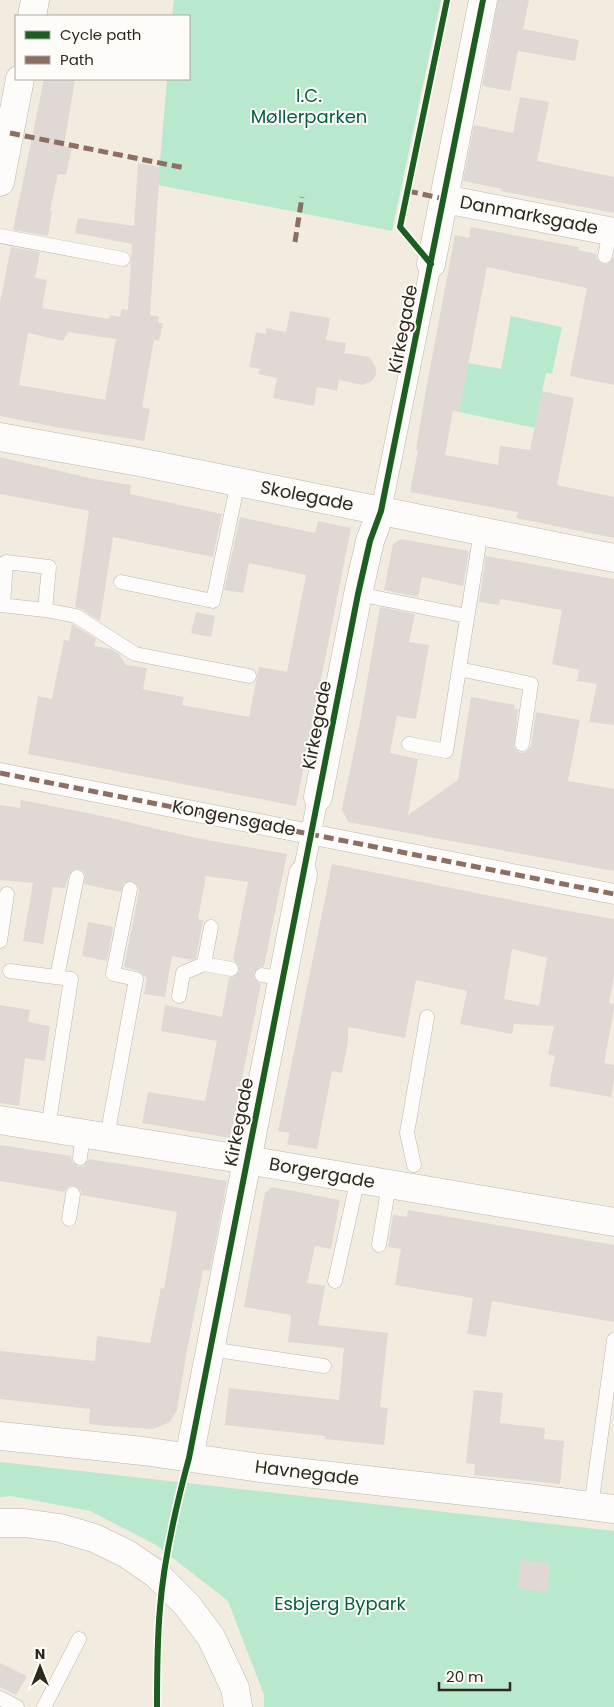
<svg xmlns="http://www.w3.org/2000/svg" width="614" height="1707" viewBox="0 0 614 1707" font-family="Poppins,sans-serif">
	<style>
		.green { fill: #b8e9cd }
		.building { fill: #dfd8d5; fill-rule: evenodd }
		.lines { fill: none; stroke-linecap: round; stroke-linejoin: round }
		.service-casing { stroke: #bab6ac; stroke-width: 15 }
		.pedestrian-casing { stroke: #bab6ac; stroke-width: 21 }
		.minor-casing { stroke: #bab6ac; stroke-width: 29 }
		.tertiary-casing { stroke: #bab6ac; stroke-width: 29 }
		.service { stroke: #fdfcfa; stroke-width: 14 }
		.pedestrian { stroke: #fdfcfa; stroke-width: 20 }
		.minor { stroke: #fdfcfa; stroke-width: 28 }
		.tertiary { stroke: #fdfcfa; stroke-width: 28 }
		.quiet { stroke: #8d6e63; stroke-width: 5; stroke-dasharray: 10 5; stroke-linecap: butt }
		.cycleway-casing { stroke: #fefcf8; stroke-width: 9 }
		.cycleway { stroke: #1b5e20; stroke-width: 6 }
		.labels { text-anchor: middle; stroke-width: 4; stroke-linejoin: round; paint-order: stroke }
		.park-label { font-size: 18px; fill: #055e42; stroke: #fefcf8 }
		.street-label { font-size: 18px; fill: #2d2921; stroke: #fefcf8 }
	</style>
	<rect width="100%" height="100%" fill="#f2ece0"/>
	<path class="green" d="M174 0H441L392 231 158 185 167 79H189V16H172Z
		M511 316 562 327 552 374 546 373 535 428 459 412 468 363 501 369Z
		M0 1462 614 1531V1707H264V1695L228 1601 156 1545 90 1511 11 1496 0 1497Z"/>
	<path class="building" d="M498 0H529L523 29 579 40 575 61 518 51 510 91 482 86Z
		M44 79H75L64 146 72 148 66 175 58 174 50 211H52L48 236 13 230Z
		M520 97 549 102 537 161 614 177V213L501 191 502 189 463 181 474 125 513 133Z
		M138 163 160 167 150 315 159 317 158 323H163L159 341 154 340 142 407 150 409 144 441 55 427 0 416V303L11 247 40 252 35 278 47 280 42 308 109 319 110 315 120 317 122 309 128 310 132 244 75 233 78 218 134 226ZM68 332 116 339 105 400 19 385 28 333 63 341Z
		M471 227 578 247V250L596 254 597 259 603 264H608L614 257V385L570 376 587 288 487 267 459 412 453 411 445 455 498 465 500 446 530 450 542 391 574 398 557 485 614 497V538L516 518 518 512 410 492 418 450H416L423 406 455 235 469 238Z
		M290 311 330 318 326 340 346 343 344 353 369 357 375 366 376 371V375L372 381 362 385 339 380 337 391 317 387 314 406 273 398 277 378 258 374 260 369 249 367 256 332 266 334V328L286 332Z
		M0 457 94 479 131 485 130 494 222 514 213 557 113 537 100 621 81 609 75 607 89 511 0 494Z
		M240 517 315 533 318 521 351 528 296 806 28 754 38 696 52 699 64 640 69 641 72 624 96 639 94 646 111 649 119 654 126 665 147 668 143 689 184 697 182 705 249 717 259 667 287 672 306 575 249 563 243 593 224 590Z
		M401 539 469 551 463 586 422 577 418 597 384 590 393 544Z
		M486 556 614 579V725L589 722 597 684 577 681 579 670 552 664 562 610 500 599 499 605 479 602Z
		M380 607 415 614 409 642 429 645 416 719 397 716 390 753 418 759 408 815 458 780 471 697 515 705 514 709H518L514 747 520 753 526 752 531 746 536 712 580 720 568 781 614 789V871L348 822 342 809 360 722Z
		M196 612 215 616 211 637 191 633Z
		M21 800 102 816 196 838 287 854 264 966 259 967 254 973V978L261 984 230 1138 142 1123 148 1092 205 1101 217 1041 161 1031 165 1005 222 1017 229 978 234 977 239 971V966L233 960 248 882 206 876 198 919 203 920 196 958 192 960 172 956 165 997 144 994 147 977 144 976 138 971 124 967 139 891 138 886 132 881 124 883 121 892 84 884 85 875 83 871 79 869H74L69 875 65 888 53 887 43 944 23 941 33 883 0 880V805L20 808Z
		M332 864 541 906 614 919V975L609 1003 614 1004V1009L604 1063 614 1065V1081L611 1097 549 1086 555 1056 548 1054 554 1026 514 1024 512 1034 460 1024 467 991 416 980 405 1038 348 1027V1042L342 1073 332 1071 317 1149 287 1144 290 1133 278 1131ZM512 949 547 958 539 1006 504 999Z
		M88 922 113 927 107 961 82 956Z
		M0 1005 30 1010 28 1022 50 1026 45 1061 25 1058 19 1106 0 1103Z
		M0 1145 71 1156 72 1162 78 1167 84 1166 89 1159 227 1181 210 1271 203 1270 187 1350 177 1410 170 1422 153 1429 108 1426 89 1424 90 1409 0 1399V1351L95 1361 97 1336 150 1343 161 1288 164 1289 177 1212 82 1195 81 1190 75 1186H69L64 1192 0 1181Z
		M272 1187 340 1200 331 1249 315 1246 307 1283 325 1286 318 1325 388 1333 380 1407 388 1408 384 1445 325 1439V1436L225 1425 229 1388 339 1400 344 1348 288 1342 291 1315 244 1307 265 1193Z
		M408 1210 614 1245V1322L492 1301 486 1337 467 1334 473 1298 395 1285 401 1249 388 1247 393 1215 407 1217Z
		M474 1390 503 1393 500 1423 545 1428 544 1439 564 1441 560 1484 474 1475 475 1464 466 1463Z
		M520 1560 550 1563 547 1592 517 1588Z
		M0 1663 27 1676 16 1695 0 1687Z"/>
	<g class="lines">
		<g class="service-casing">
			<path id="service" d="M0 236 123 259
				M605 256 610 231
				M121 582 213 601 238 482
				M358 594 467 616
				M0 605 45 610 76 616 135 654 249 676
				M3 605 6 562 49 567 45 610
				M459 669 531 684 522 744
				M409 744 446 751 481 531
				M211 927 204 964 231 969
				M0 941 7 894
				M10 971 71 979 48 1128
				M262 975 282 979
				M57 977 77 877
				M179 996 183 973 204 964
				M107 1137 136 979 113 974 130 889
				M80 1158 83 1133
				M414 1165 407 1133 427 1017
				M69 1219 73 1194
				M379 1245 389 1184
				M335 1281 358 1178
				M210 1349 324 1366
				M591 1507 614 1340
				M0 1698 17 1707
				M44 1707 79 1639"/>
		</g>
		<g class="pedestrian-casing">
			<path id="pedestrian" d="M381 511 431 264
				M0 773 614 894
				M303 874 318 797"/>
		</g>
		<g class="minor-casing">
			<path id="minor" d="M32 16 35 0
				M0 182 20 79
				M444 199 614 232
				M431 264 483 0
				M318 797 358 594 370 541 381 511
				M0 1120 247 1160 614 1222
				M0 1436 143 1451 260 1468 527 1498
				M189 1458 303 874
				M559 1502 614 1509"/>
		</g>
		<g class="tertiary-casing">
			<path id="tertiary" d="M0 437 139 462 614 558
				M527 1498 559 1502
				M0 1523H24L60 1528 94 1538 127 1554 156 1574 187 1605 211 1637 235 1688 238 1707"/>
		</g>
		<use href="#service" class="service"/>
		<use href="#pedestrian" class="pedestrian"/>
		<use href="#minor" class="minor"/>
		<use href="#tertiary" class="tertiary"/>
		<path class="quiet" d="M10 133 185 168
			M408 191 444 199
			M295 242 302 197
			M0 773 614 894"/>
		<g class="cycleway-casing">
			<path id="cycleway" d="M431 264 400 227 447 0
				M157 1707C157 1674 157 1641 160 1608 164 1557 176 1506 189 1458L358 594 370 541 381 511 483 0"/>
		</g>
		<use href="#cycleway" class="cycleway"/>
	</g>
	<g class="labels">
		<g class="park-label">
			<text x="309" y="102">I.C.<tspan x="309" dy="21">Møllerparken</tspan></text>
			<text x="340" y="1610">Esbjerg Bypark</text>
		</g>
		<g class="street-label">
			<text transform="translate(529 215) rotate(11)" y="6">Danmarksgade</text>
			<text transform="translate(403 329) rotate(-79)" y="6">Kirkegade</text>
			<text transform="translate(307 496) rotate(11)" y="6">Skolegade</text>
			<text transform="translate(317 725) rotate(-79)" y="6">Kirkegade</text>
			<text transform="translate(234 818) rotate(11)" y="6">Kongensgade</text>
			<text transform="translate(239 1122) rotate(-79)" y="6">Kirkegade</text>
			<text transform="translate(322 1173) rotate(10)" y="6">Borgergade</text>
			<text transform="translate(307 1473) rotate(7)" y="6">Havnegade</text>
		</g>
	</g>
	<rect x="15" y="15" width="175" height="65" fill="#fefcf8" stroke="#aaa8a2"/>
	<rect x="25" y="31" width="25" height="8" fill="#1b5e20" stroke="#aaa8a2"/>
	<text x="60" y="40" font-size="15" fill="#2d2921">Cycle path</text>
	<rect x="25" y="56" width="25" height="8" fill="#8d6e63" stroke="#aaa8a2"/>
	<text x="60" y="65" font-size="15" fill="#2d2921">Path</text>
	<g transform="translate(40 1667)" stroke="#fefcf8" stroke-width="4" paint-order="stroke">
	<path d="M0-4L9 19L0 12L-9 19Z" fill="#2d2921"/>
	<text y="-8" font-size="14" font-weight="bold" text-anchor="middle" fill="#2d2921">N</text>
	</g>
	<path d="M439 1682v8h71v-8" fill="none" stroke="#2d2921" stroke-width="2.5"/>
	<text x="446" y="1682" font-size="15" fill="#2d2921" stroke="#fefcf8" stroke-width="4" paint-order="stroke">20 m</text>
</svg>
